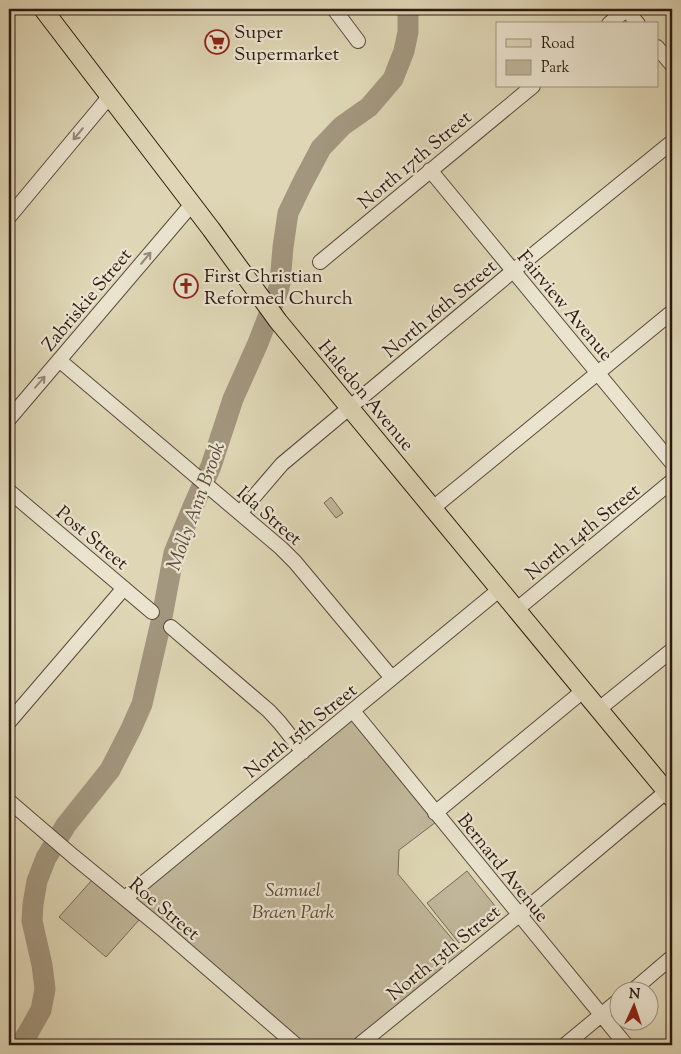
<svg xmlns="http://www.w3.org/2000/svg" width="681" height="1054" viewBox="0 0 681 1054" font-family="'Sorts Mill Goudy',serif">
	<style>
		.green { fill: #c0b699; stroke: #776856 }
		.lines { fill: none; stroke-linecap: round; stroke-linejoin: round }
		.river { stroke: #a2967e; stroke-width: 21 }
		.minor-casing { stroke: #5a483b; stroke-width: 16 }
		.major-casing { stroke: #2e1912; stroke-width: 20 }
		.minor { stroke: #eae4cf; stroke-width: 14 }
		.major { stroke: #ded6b5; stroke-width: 18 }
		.oneway { stroke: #95897a }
		.labels { text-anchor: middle; stroke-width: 4.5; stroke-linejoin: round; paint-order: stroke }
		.poi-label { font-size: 19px; fill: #2e1912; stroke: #eae4cf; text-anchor: start }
		.street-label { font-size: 19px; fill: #2e1912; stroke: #eae4cf }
		.park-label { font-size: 19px; font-style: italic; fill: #5a483a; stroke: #eae4cf }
		.water-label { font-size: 20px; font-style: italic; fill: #5c4b3d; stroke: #eae4cf }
	</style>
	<rect width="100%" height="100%" fill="#ded6b5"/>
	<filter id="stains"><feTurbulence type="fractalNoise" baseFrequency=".004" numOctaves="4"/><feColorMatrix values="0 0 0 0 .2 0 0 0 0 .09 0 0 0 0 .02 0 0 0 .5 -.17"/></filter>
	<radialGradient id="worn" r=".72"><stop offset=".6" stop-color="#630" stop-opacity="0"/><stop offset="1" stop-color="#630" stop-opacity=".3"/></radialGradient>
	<path class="green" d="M331 497 343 513 336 518 324 503Z
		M353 710 440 819 399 850 398 874 468 958 363 1045H297L125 898Z
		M467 871 499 911 459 943 427 903Z
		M92 880 139 920 106 957 59 917Z"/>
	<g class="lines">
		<path class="river" d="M20 1045 28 1033 41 1010 45 989 42 965 32 921 33 904 37 881 46 858 66 825 110 770 131 729 142 704 161 622 174 553 192 509 211 466 233 399 258 343 278 291 280 283 283 247 288 213 303 182 321 148 342 126 369 107 393 79 404 51 408 32V9"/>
		<g class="minor-casing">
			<path id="minor" d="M334 9 358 41
				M626 9 638 24
				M609 24 627 9
				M657 47 672 65
				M430 170 672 463
				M9 217 109 97
				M320 262 533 86
				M59 360 281 548 295 562 392 678
				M9 419 192 204
				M9 491 152 612
				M433 508 672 312
				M240 513 282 464 513 271 672 142
				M516 610 672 481
				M171 627 269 711 280 723 303 752
				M599 709 672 650
				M353 711 626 1045
				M9 722 124 588
				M9 801 73 856 162 929 296 1045
				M435 813 583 691
				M125 898 499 590
				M631 992 672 957
				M359 1045 519 915 667 791
				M565 1045 618 1001"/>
		</g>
		<g class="major-casing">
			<path id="major" d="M43 9 211 229 278 321 672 798"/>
		</g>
		<use href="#minor" class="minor"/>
		<use href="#major" class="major"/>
	</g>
	<defs><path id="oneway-shaft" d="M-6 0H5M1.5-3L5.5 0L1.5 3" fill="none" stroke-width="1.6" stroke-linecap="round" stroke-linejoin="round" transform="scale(1.25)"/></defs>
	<g class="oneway">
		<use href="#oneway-shaft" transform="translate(78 134) rotate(130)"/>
		<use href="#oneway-shaft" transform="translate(146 258) rotate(-50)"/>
		<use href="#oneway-shaft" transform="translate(40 382) rotate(-49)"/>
	</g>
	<defs>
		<g id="supermarket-ring" transform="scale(1.25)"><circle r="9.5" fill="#eae4cf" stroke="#8f2418" stroke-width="1.5"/><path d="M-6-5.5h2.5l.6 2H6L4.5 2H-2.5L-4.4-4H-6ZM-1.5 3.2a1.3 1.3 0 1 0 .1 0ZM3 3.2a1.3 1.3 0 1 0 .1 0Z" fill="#8f2418"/></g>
		<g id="church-ring" transform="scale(1.25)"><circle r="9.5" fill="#eae4cf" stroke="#8f2418" stroke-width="1.5"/><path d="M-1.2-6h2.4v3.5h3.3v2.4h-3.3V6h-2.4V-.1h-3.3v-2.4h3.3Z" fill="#8f2418"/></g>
	</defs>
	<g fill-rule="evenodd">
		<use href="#supermarket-ring" x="217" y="42"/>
		<use href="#church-ring" x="186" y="286"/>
	</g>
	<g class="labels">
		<g class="poi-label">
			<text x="234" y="38">Super<tspan x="234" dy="22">Supermarket</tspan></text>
			<text x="204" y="282">First Christian<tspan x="204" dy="22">Reformed Church</tspan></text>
		</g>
		<g class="street-label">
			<text transform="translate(414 159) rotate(-40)" y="7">North 17th Street</text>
			<text transform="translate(86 299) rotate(-50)" y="7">Zabriskie Street</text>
			<text transform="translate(566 305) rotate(50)" y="7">Fairview Avenue</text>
			<text transform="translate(439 308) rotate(-40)" y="7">North 16th Street</text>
			<text transform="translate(367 395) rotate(50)" y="7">Haledon Avenue</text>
			<text transform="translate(270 515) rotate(41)" y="7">Ida Street</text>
			<text transform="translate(582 531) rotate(-39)" y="7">North 14th Street</text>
			<text transform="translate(93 537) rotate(40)" y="7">Post Street</text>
			<text transform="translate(300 730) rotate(-39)" y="7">North 15th Street</text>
			<text transform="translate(504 867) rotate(51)" y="7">Bernard Avenue</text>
			<text transform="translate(165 908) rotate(40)" y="7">Roe Street</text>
			<text transform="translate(443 952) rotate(-39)" y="7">North 13th Street</text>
		</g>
		<g class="park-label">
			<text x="293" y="896">Samuel<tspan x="293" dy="22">Braen Park</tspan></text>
		</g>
		<g class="water-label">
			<text transform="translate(195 506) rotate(-70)" y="7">Molly Ann Brook</text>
		</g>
	</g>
	<rect width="681" height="1054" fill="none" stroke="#ded6b5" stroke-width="30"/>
	<rect x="10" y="10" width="661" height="1034" fill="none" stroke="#2e1912" stroke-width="2.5"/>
	<rect x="15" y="15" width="651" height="1024" fill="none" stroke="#2e1912"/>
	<rect x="496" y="22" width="162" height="65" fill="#eae4cf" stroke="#9f9383"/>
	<rect x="506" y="39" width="25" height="8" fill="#ded6b5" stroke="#9f9383"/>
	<text x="541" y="48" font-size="15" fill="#2e1912">Road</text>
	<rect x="506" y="60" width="25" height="15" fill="#c0b699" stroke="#9f9383"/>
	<text x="541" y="72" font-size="15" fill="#2e1912">Park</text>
	<g transform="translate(634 1006) rotate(3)"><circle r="24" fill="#eae4cf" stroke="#9f9383"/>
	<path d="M0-4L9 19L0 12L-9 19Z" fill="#8f2418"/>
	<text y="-8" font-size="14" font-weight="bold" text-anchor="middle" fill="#2e1912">N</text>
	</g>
	<rect width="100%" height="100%" filter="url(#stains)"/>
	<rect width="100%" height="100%" fill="url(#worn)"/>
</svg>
